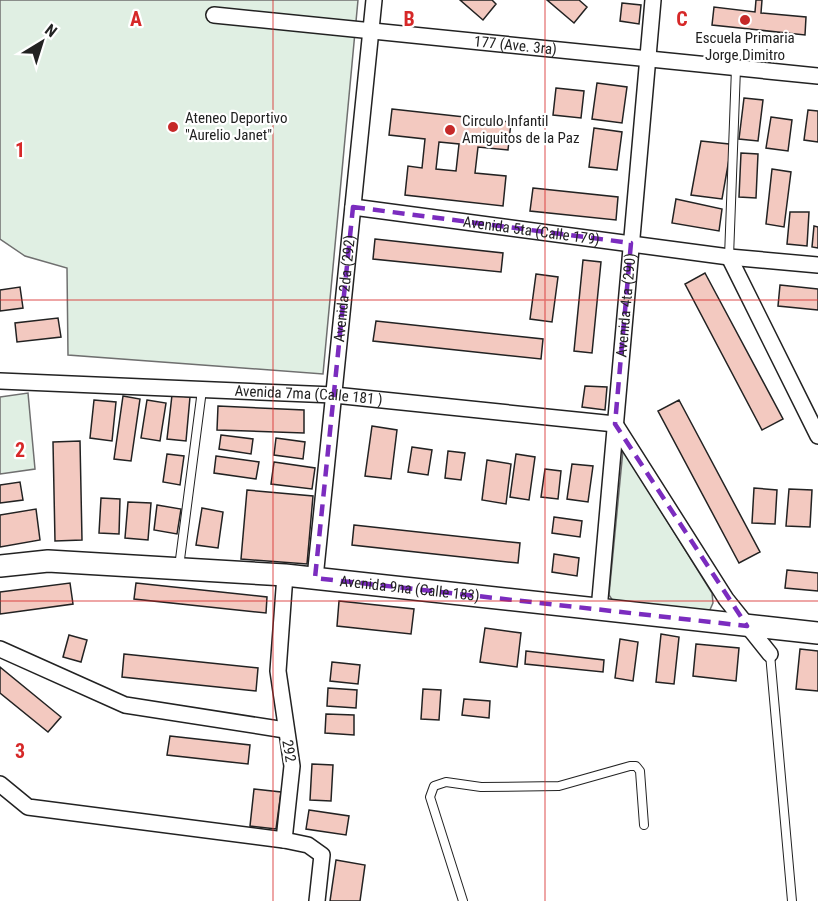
<svg xmlns="http://www.w3.org/2000/svg" width="818" height="901" viewBox="0 0 818 901" font-family="'Roboto Condensed',sans-serif">
	<style>
		.green { fill: #e0efe3; stroke: #6f6f6f; stroke-width: 1.5 }
		.building { fill: #f3c9c0; stroke: #222; stroke-width: 1.5; fill-rule: evenodd }
		.lines { fill: none; stroke-linecap: round; stroke-linejoin: round }
		.lane-casing { stroke: #222; stroke-width: 10 }
		.street-casing { stroke: #222; stroke-width: 18 }
		.secondary-casing { stroke: #222; stroke-width: 24 }
		.lane { stroke: #fff; stroke-width: 8 }
		.street { stroke: #fff; stroke-width: 15 }
		.secondary { stroke: #fff; stroke-width: 21 }
		.marked { fill: none; stroke: #7b2cbf; stroke-width: 4.5; stroke-dasharray: 12 8; stroke-linejoin: round }
		.grid { fill: none; stroke: #d62828; stroke-width: 1.5; stroke-opacity: 0.55 }
		.poi-dot { fill: #c62828; stroke: #fff; stroke-width: 2 }
		.labels { text-anchor: middle; stroke-width: 4.5; stroke-linejoin: round; paint-order: stroke }
		.poi-label { font-size: 15px; fill: #222; stroke: #fff; text-anchor: start }
		.street-label { font-size: 15px; fill: #222; stroke: #fff }
		.grid-label { font-size: 20px; text-anchor: middle; font-weight: bold; fill: #d62828; stroke: #fff; stroke-width: 4.5; stroke-linejoin: round; paint-order: stroke }
	</style>
	<rect width="100%" height="100%" fill="#fff"/>
	<path class="green" d="M0 0H358L323 374 68 355 67 268 25 256 0 239Z
		M28 393 35 469 0 474V397Z
		M623 450 712 593 713 603 709 612 615 604 609 595Z"/>
	<path class="building" d="M460 0H492L496 4 483 20Z
		M547 0H579L587 7 574 23Z
		M756 0H762L761 13 806 17 805 35 712 25 714 7 755 12Z
		M622 3 641 5 639 24 620 21Z
		M597 83 627 87 622 123 592 119Z
		M556 88 584 91 581 118 553 115Z
		M744 98 763 100 758 141 739 139Z
		M392 109 511 122 508 150 478 147 475 173 506 176 503 206 405 195 408 166 422 168 425 139 389 135ZM439 142 459 144 456 171 436 169Z
		M808 110 818 111V142L804 140Z
		M771 117 792 120 788 151 766 148Z
		M594 128 622 132 617 170 589 167Z
		M701 141 729 144 731 148 722 199 691 195Z
		M741 153 758 154 756 198 739 197Z
		M772 169 791 172 784 227 766 224Z
		M533 188 618 197 616 220 530 211Z
		M676 199 722 209 719 231 672 223Z
		M790 212H809L807 246 787 244Z
		M814 226 818 227V248L812 247Z
		M375 239 503 253 501 272 373 259Z
		M583 260 601 262 592 353 574 351Z
		M705 273 783 419 762 430 685 284Z
		M536 274 558 277 552 322 530 319Z
		M780 285 818 289V310L778 306Z
		M20 287 23 308 0 311V290Z
		M58 318 61 337 17 342 15 323Z
		M376 321 543 339 541 359 373 341Z
		M585 386 607 387 605 410 582 407Z
		M172 395 190 397 186 441 167 439Z
		M123 396 140 399 131 461 114 459Z
		M94 400 116 402 112 441 90 438Z
		M147 400 166 403 160 441 141 438Z
		M679 400 760 552 739 563 658 411Z
		M218 406 304 410V433L217 430Z
		M372 426 397 430 391 479 365 476Z
		M221 435 253 439 251 454 219 449Z
		M276 438 305 442 303 459 274 455Z
		M80 441 82 540 55 541 53 442Z
		M412 447 432 450 428 475 408 472Z
		M448 451 465 453 461 480 445 478Z
		M167 454 184 456 180 485 163 482Z
		M516 454 535 457 529 500 510 497Z
		M216 456 259 462 256 479 214 473Z
		M487 460 511 464 506 504 482 500Z
		M274 462 315 468 312 489 271 484Z
		M572 464 593 466 588 502 567 499Z
		M545 469 561 471 558 499 541 497Z
		M20 482 23 500 0 503V485Z
		M754 488 777 490 775 524 752 523Z
		M789 489 812 490 810 527 786 526Z
		M247 490 313 496 307 564 241 559Z
		M101 498 120 499 119 534 99 533Z
		M128 502 151 503 148 540 125 538Z
		M157 505 181 509 177 534 154 530Z
		M202 508 223 512 218 548 196 545Z
		M36 509 40 540 0 547V515Z
		M554 517 582 521 580 537 552 533Z
		M354 525 520 543 518 563 352 545Z
		M554 554 579 558 577 576 552 572Z
		M787 570 818 573V591L785 588Z
		M70 583 73 604 0 614V592Z
		M136 583 267 597 266 613 134 599Z
		M339 601 414 609 411 634 337 626Z
		M485 628 521 633 517 667 480 662Z
		M661 634 679 637 674 684 656 682Z
		M69 635 87 640 81 662 63 657Z
		M620 639 638 642 633 681 615 678Z
		M696 644 739 648 736 681 693 676Z
		M800 649 818 651V691L796 689Z
		M526 651 604 660 603 672 525 664Z
		M124 654 258 668 256 691 122 677Z
		M332 662 360 665 358 684 330 681Z
		M0 667 61 717 48 732 0 693Z
		M328 688 357 690 356 708 327 706Z
		M423 689 441 690 439 720 421 719Z
		M464 699 490 701 489 718 462 715Z
		M326 714 354 715V735L325 733Z
		M170 736 250 745 248 764 167 755Z
		M312 764 333 765 331 801 310 800Z
		M254 789 281 792 276 829 250 826Z
		M309 810 349 816 346 835 306 829Z
		M336 860 365 865 360 901H330Z"/>
	<g class="lines">
		<g class="lane-casing">
			<path id="lane" d="M729 257 736 68
				M179 567 202 390
				M770 654 792 901
				M463 901 430 797 434 786 446 782 481 787 559 786 630 766H636L640 771 644 825"/>
		</g>
		<g class="street-casing">
			<g id="street">
				<path id="s1" d="M214 15 818 76"/>
				<path id="s2" d="M353 207 729 257 818 265"/>
				<path d="M729 257 818 436"/>
				<path id="s3" d="M0 381 334 395 615 424 726 599 770 654"/>
				<path id="s4" d="M315 578 374 0"/>
				<path id="s5" d="M599 610 653 0"/>
				<path d="M0 649 125 705 285 730"/>
				<path d="M0 784 28 807 284 840 308 845 322 855 317 901"/>
				<path d="M284 840 292 766 278 671 285 575"/>
			</g>
		</g>
		<g class="secondary-casing">
			<g id="secondary">
				<path id="s6" d="M0 566 48 561 285 575 818 633"/>
			</g>
		</g>
		<use href="#lane" class="lane"/>
		<use href="#street" class="street"/>
		<use href="#secondary" class="secondary"/>
	</g>
	<path class="marked" d="M353 207 631 243 615 424 747 626 315 578Z"/>
	<path class="grid" d="M273 0V901M545 0V901M0 300H818M0 601H818"/>
	<g class="poi-dot">
		<circle cx="745" cy="20" r="6"/>
		<circle cx="173" cy="127" r="6"/>
		<circle cx="450" cy="130" r="6"/>
	</g>
	<g class="labels">
		<g class="poi-label">
			<text x="745" y="43" text-anchor="middle">Escuela Primaria<tspan x="745" dy="17">Jorge Dimitro</tspan></text>
			<text x="185" y="123">Ateneo Deportivo<tspan x="185" dy="17">"Aurelio Janet"</tspan></text>
			<text x="462" y="126">Circulo Infantil<tspan x="462" dy="17">Amiguitos de la Paz</tspan></text>
		</g>
		<g class="street-label">
			<text dy="5" stroke="none"><textPath href="#s1" startOffset="303">177 (Ave. 3ra)</textPath></text>
			<text dy="5" stroke="none"><textPath href="#s2" startOffset="180">Avenida 5ta (Calle 179)</textPath></text>
			<text dy="5" stroke="none"><textPath href="#s4" startOffset="291">Avenida 2da (292)</textPath></text>
			<text dy="5" stroke="none"><textPath href="#s5" startOffset="306">Avenida 4ta (290)</textPath></text>
			<text dy="5" stroke="none"><textPath href="#s3" startOffset="309">Avenida 7ma (Calle 181 )</textPath></text>
			<text dy="5" stroke="none"><textPath href="#s6" startOffset="411">Avenida 9na (Calle 183)</textPath></text>
			<text transform="translate(289 751) rotate(81)" y="5">292</text>
		</g>
	</g>
	<g class="grid-label">
		<text x="136" y="26">A</text>
		<text x="409" y="26">B</text>
		<text x="682" y="26">C</text>
		<text x="20" y="157">1</text>
		<text x="20" y="457">2</text>
		<text x="20" y="758">3</text>
	</g>
	<g transform="translate(42 42) rotate(38)" stroke="#ffffff" stroke-width="4.5" paint-order="stroke">
	<path d="M0-4.5L10 22L0 15L-10 22Z" fill="#222222"/>
	<text y="-9" font-size="16" font-weight="bold" text-anchor="middle" fill="#222222">N</text>
	</g>
</svg>
